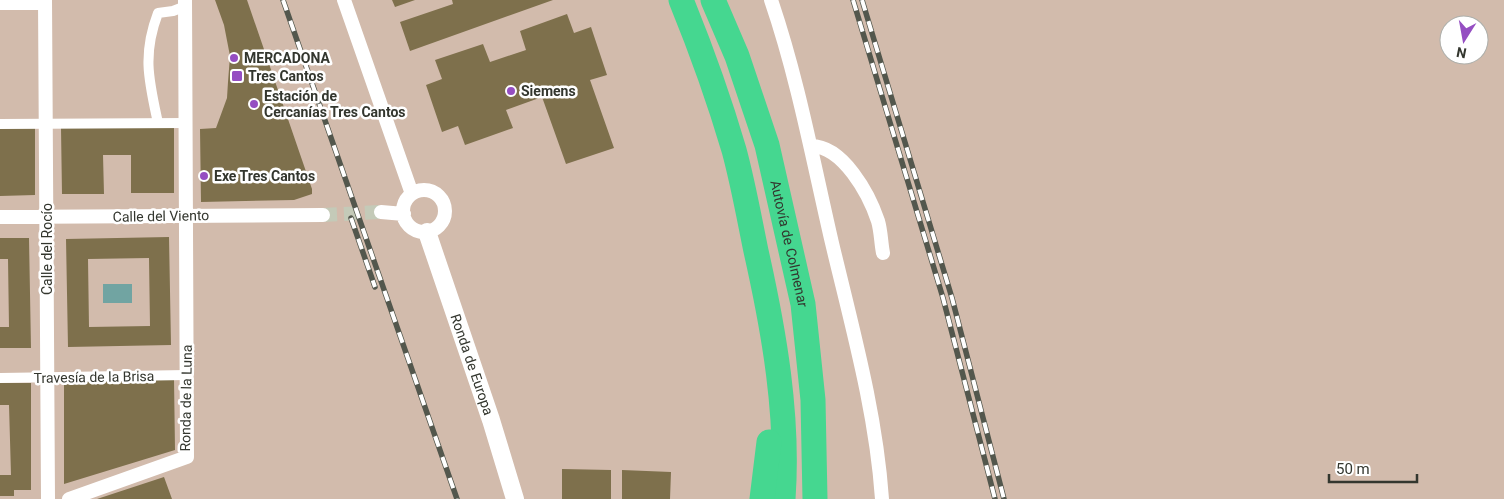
<svg xmlns="http://www.w3.org/2000/svg" width="1504" height="499" viewBox="0 0 1504 499" font-family="Roboto,sans-serif">
	<style>
		.green { fill: #d2bbac; fill-rule: evenodd }
		.water { fill: #71a4a2 }
		.building { fill: #7e704c; fill-rule: evenodd }
		.lines { fill: none; stroke-linecap: round; stroke-linejoin: round }
		.minor-tunnel { stroke: #c4cab8; stroke-width: 14; stroke-dasharray: 14 7; stroke-linecap: butt }
		.pedestrian { stroke: #fff; stroke-width: 10 }
		.minor { stroke: #fff; stroke-width: 14 }
		.tertiary { stroke: #fff; stroke-width: 18 }
		.motorway { stroke: #45d790; stroke-width: 25 }
		.rail-casing { stroke: #53574d; stroke-width: 5.5 }
		.rail { stroke: #fff; stroke-width: 4; stroke-dasharray: 11; stroke-linecap: butt }
		.poi-dot { fill: #954ec2; stroke: #fff; stroke-width: 2 }
		.labels { text-anchor: middle; stroke-width: 5; stroke-linejoin: round; paint-order: stroke }
		.poi-label { font-size: 14px; font-weight: bold; fill: #33362e; stroke: #fff; text-anchor: start }
		.street-label { font-size: 14px; fill: #33362e; stroke: #fff }
	</style>
	<rect width="100%" height="100%" fill="#e8efda"/>
	<path class="green" d="M0 0H1504V499H0ZM1449 25H1479V55H1449Z"/>
	<path class="water" d="M103 284H132V303H103Z"/>
	<path class="building" d="M215 0H247L312 189V194L294 200 201 202 200 129 216 128 227 98 228 82 230 56 224 25Z
		M392 0H415L395 7Z
		M452 0H553L410 51 400 22 453 4Z
		M567 14 574 33 591 27 607 75 590 80 614 148 566 164 542 97 506 110 513 128 465 145 458 126 442 132 426 85 442 79 435 60 483 44 490 62 526 50 520 31Z
		M174 127V193H131V155H103L104 194H62L61 128Z
		M0 128H35V195L0 196Z
		M169 237 171 345 68 347 66 239ZM149 258 150 326 89 327 88 259Z
		M0 238H29L31 348H0V327H9L8 259H0Z
		M174 379 175 450 64 484V380Z
		M0 383H31V490H14V496H0V475H11L9 405H0Z
		M562 469 611 470V499H562Z
		M622 470 671 472 670 499H622Z
		M164 477 172 499H97Z"/>
	<g class="lines">
		<path class="minor-tunnel" d="M323 215 381 212"/>
		<path class="pedestrian" d="M0 5H45
			M158 123C149 81 142 55 158 13L173 11 186 6
			M0 124 186 123
			M0 378 187 375"/>
		<path class="minor" d="M45 0 48 499
			M344 0 412 194
			M771 0C798 79 813 161 832 243 852 327 876 412 882 499
			M811 146C843 146 869 194 878 221 881 231 881 243 883 253
			M403 211a21 21 0 1 1 42 0a21 21 0 1 1-42 0Z
			M381 212 404 214
			M0 217 323 215
			M69 499 187 457 185 0"/>
		<path class="tertiary" id="s1" d="M427 232 491 420 515 499"/>
		<g class="motorway">
			<path d="M681 0C701 49 719 99 734 150 743 183 749 217 756 251 774 331 789 416 783 499"/>
			<path id="s2" d="M713 0 737 56 767 145 803 304 813 400 815 499"/>
			<path d="M762 499 769 442"/>
		</g>
		<g class="rail-casing">
			<path id="rail" d="M283 0 457 499
				M853 0 943 298 995 499
				M862 0 952 298 1004 499
				M351 218 375 287"/>
		</g>
		<use href="#rail" class="rail"/>
	</g>
	<g class="poi-dot">
		<circle cx="234" cy="58" r="5"/>
		<rect x="231" y="70" width="12" height="12" rx="2.5"/>
		<circle cx="511" cy="91" r="5"/>
		<circle cx="254" cy="104" r="5"/>
		<circle cx="204" cy="176" r="5"/>
	</g>
	<g class="labels">
		<g class="poi-label">
			<text x="244" y="63">MERCADONA</text>
			<text x="248" y="81">Tres Cantos</text>
			<text x="521" y="96">Siemens</text>
			<text x="264" y="101">Estación de<tspan x="264" dy="16">Cercanías Tres Cantos</tspan></text>
			<text x="214" y="181">Exe Tres Cantos</text>
		</g>
		<g class="street-label">
			<text transform="translate(161 216) rotate(-1)" y="5">Calle del Viento</text>
			<text dy="5" stroke="none"><textPath href="#s2" startOffset="256">Autovía de Colmenar</textPath></text>
			<text transform="translate(47 249) rotate(-90)" y="5">Calle del Rocío</text>
			<text dy="5" stroke="none"><textPath href="#s1" startOffset="140">Ronda de Europa</textPath></text>
			<text transform="translate(94 377) rotate(-1)" y="5">Travesía de la Brisa</text>
			<text transform="translate(186 398) rotate(-89)" y="5">Ronda de la Luna</text>
		</g>
	</g>
	<g transform="translate(1464 40) rotate(191)"><circle r="24" fill="#ffffff" stroke="#adafab"/>
	<path d="M0-4L9 19L0 12L-9 19Z" fill="#954ec2"/>
	<text y="-8" font-size="14" font-weight="bold" text-anchor="middle" fill="#33362e">N</text>
	</g>
	<path d="M1329 474v8h88v-8" fill="none" stroke="#33362e" stroke-width="2.5"/>
	<text x="1336" y="474" font-size="15" fill="#33362e" stroke="#ffffff" stroke-width="4" paint-order="stroke">50 m</text>
</svg>
